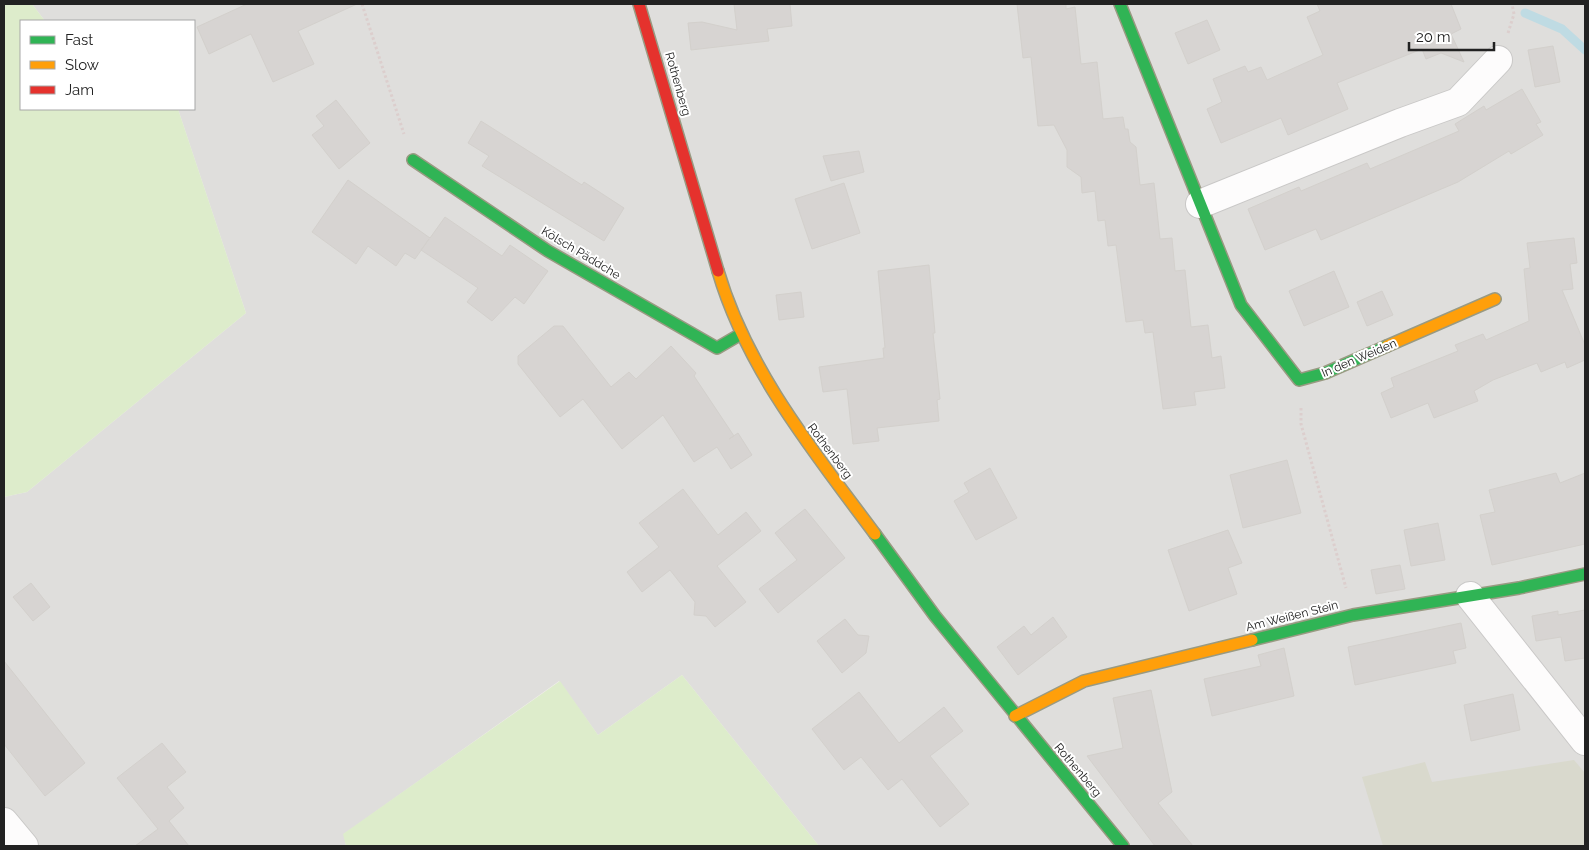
<svg xmlns="http://www.w3.org/2000/svg" width="1589" height="850" viewBox="0 0 1589 850" font-family="Raleway,sans-serif">
	<style>
		.residential { fill: #dfdedc }
		.construction { fill: #d9d9cd }
		.grass { fill: #ddeccb }
		.lines { fill: none; stroke-linecap: round; stroke-linejoin: round }
		.stream { stroke: #bfdbe3; stroke-width: 9 }
		.building { fill: #d7d4d2; stroke: #d3d0cc }
		.street-casing { stroke: #c9c8c7; stroke-width: 30 }
		.fast-casing { stroke: #999a82; stroke-width: 14 }
		.slow-casing { stroke: #999a82; stroke-width: 14 }
		.jam-casing { stroke: #999a82; stroke-width: 14 }
		.path { stroke: #dccecd; stroke-width: 3; stroke-dasharray: 2.5 2.5; stroke-linecap: butt }
		.street { stroke: #fdfcfc; stroke-width: 28 }
		.fast { stroke: #30b455; stroke-width: 11 }
		.slow { stroke: #ff9f0a; stroke-width: 11 }
		.jam { stroke: #e5322d; stroke-width: 11 }
		.labels { text-anchor: middle; stroke-width: 4; stroke-linejoin: round; paint-order: stroke }
		.street-label { font-size: 12px; fill: #222; stroke: #fff }
	</style>
	<rect width="100%" height="100%" fill="#f0eeeb"/>
	<path class="residential" d="M32 4H1585V846H819L682 675 598 735 559 681 344 834 346 846H4V497L27 492 246 313 178 109H194V21H45Z"/>
	<path class="construction" d="M1574 760 1585 773V846H1383L1362 777 1425 762 1432 782Z"/>
	<path class="grass" d="M4 4H32L45 21H21V109H178L246 313 27 492 4 497Z
		M682 675 819 846H346L343 834 560 681 598 735Z"/>
	<g class="lines">
		<path class="stream" d="M1525 13 1562 29 1585 50"/>
	</g>
	<path class="building" d="M247 4H357L298 31 314 64 273 82 251 34 209 54 197 27Z
		M734 4H790L792 26 767 29 769 41 691 50 688 23 702 22 737 30Z
		M1017 4H1066V9L1075 7 1081 64 1097 62 1103 119 1123 117 1125 129H1128L1130 142 1136 147 1140 185 1154 183 1160 239 1172 238 1175 271 1185 270 1191 327 1208 325 1212 358 1221 356 1225 388 1194 392 1196 405 1163 409 1153 332 1145 333 1143 320 1126 322 1116 245 1108 246 1105 220 1098 221 1095 191 1082 193 1081 177 1067 167V150L1054 125 1038 126 1031 57 1023 58Z
		M1317 4H1451L1461 29 1451 34 1464 62 1441 53 1426 59 1422 49 1337 83 1348 109 1288 135 1281 118 1221 143 1207 109 1222 102 1213 79 1245 66 1248 72 1261 67 1267 80 1323 55 1307 17 1320 11Z
		M1207 20 1220 50 1188 64 1175 33Z
		M1553 46 1560 82 1535 87 1528 50Z
		M1522 89 1541 122 1536 124 1543 135 1511 154 1509 151 1458 182 1321 240 1316 229 1265 250 1248 209 1299 187 1301 191 1367 163 1370 169 1459 131 1455 124 1484 106 1486 110Z
		M336 100 370 143 339 169 312 135 324 126 316 116Z
		M481 121 582 185 584 182 624 208 604 241 482 166 489 156 468 143Z
		M859 151 864 172 831 181 823 156Z
		M348 180 430 238 445 217 502 256 510 245 548 271 524 304 515 297 492 321 467 302 478 288 421 250 429 239 415 259 405 253 396 266 368 246 356 264 312 232Z
		M844 183 860 233 812 249 795 199Z
		M1574 238 1577 263 1570 264 1573 289 1562 290 1585 345V360L1567 368 1565 362 1541 372 1537 363 1493 380 1474 391 1478 401 1434 418 1428 403 1391 418 1381 393 1394 387 1391 378 1458 351 1455 345 1483 334 1486 340 1529 321 1524 269 1530 268 1527 243Z
		M929 265 935 333H933L940 399 937 400 939 421 877 428 879 441 853 444 847 389 823 392 819 367 884 358 883 348H885L878 271Z
		M1334 271 1349 307 1304 326 1289 291Z
		M1382 291 1393 315 1367 326 1357 302Z
		M801 292 804 317 779 320 776 295Z
		M554 326H563L611 387 629 372 636 379 671 346 696 373 694 376 734 436 729 439 738 433 752 455 731 469 717 447 694 462 663 415 622 449 583 399 560 417 518 364V356Z
		M1287 460 1301 513 1243 528 1230 475Z
		M990 468 1017 518 976 540 954 501 969 492 964 483Z
		M1556 473 1560 483 1585 473V544L1492 565 1480 515 1495 512 1489 490Z
		M683 489 718 535 746 512 761 531 717 566 746 602 715 627 706 616 694 615 695 602 670 570 642 592 627 572 659 547 639 523Z
		M805 509 845 558 778 613 759 589 797 560 775 533Z
		M1438 523 1445 560 1411 566 1404 530Z
		M1228 530 1242 563 1228 568 1237 594 1189 611 1168 550Z
		M1400 565 1405 589 1376 594 1371 570Z
		M31 583 50 607 33 621 13 597Z
		M1585 610V658L1565 661 1561 637 1536 641 1532 616 1558 611V615Z
		M1053 617 1067 637 1018 675 997 647 1024 626 1031 635Z
		M845 619 858 635 869 636 866 653 842 673 817 641Z
		M1461 623 1466 648 1453 651 1456 663 1355 685 1348 647Z
		M1284 648 1294 696 1212 716 1204 679 1261 666 1258 655Z
		M4 661 85 763 45 796 4 744Z
		M1151 690 1172 792 1158 803 1193 846H1155L1087 756 1123 748 1113 698Z
		M859 692 899 743 944 707 963 731 930 756 969 804 940 827 902 779 888 790 861 757 844 770 812 729Z
		M1513 694 1520 730 1471 741 1464 705Z
		M162 743 186 772 167 787 184 808 169 821 189 846H135L158 829 117 778Z"/>
	<g class="lines">
		<g class="street-casing">
			<path id="street" d="M1200 204 1400 123 1458 102 1498 60
				M1470 596 1585 741
				M4 822 24 846"/>
		</g>
		<g class="fast-casing">
			<path id="fast" d="M1120 4 1241 305 1299 380 1325 373 1387 346
				M413 160 548 251 717 348 741 334
				M875 534 935 616 1123 846
				M1252 640 1353 615 1519 588 1585 574"/>
		</g>
		<g class="slow-casing">
			<path id="slow" d="M718 271C747 370 814 452 875 534
				M1387 346 1495 299
				M1015 716 1084 681 1252 640"/>
		</g>
		<g class="jam-casing">
			<path id="jam" d="M639 4 718 271"/>
		</g>
		<path class="path" d="M362 4 404 134
			M1508 33 1514 14 1512 4
			M1301 408V424L1346 588"/>
		<use href="#street" class="street"/>
		<use href="#fast" class="fast"/>
		<use href="#slow" class="slow"/>
		<use href="#jam" class="jam"/>
	</g>
	<g class="labels">
		<g class="street-label">
			<text transform="translate(678 84) rotate(74)" y="4">Rothenberg</text>
			<text transform="translate(581 253) rotate(31)" y="4">Kölsch Päddche</text>
			<text transform="translate(1359 358) rotate(-23)" y="4">In den Weiden</text>
			<text transform="translate(830 451) rotate(53)" y="4">Rothenberg</text>
			<text transform="translate(1292 616) rotate(-14)" y="4">Am Weißen Stein</text>
			<text transform="translate(1078 770) rotate(50)" y="4">Rothenberg</text>
		</g>
	</g>
	<rect width="1589" height="850" fill="none" stroke="#222222" stroke-width="10"/>
	<rect x="20" y="20" width="175" height="90" fill="#ffffff" stroke="#a7a7a7"/>
	<rect x="30" y="36" width="25" height="8" fill="#30b455" stroke="#a7a7a7"/>
	<text x="65" y="45" font-size="15" fill="#222222">Fast</text>
	<rect x="30" y="61" width="25" height="8" fill="#ff9f0a" stroke="#a7a7a7"/>
	<text x="65" y="70" font-size="15" fill="#222222">Slow</text>
	<rect x="30" y="86" width="25" height="8" fill="#e5322d" stroke="#a7a7a7"/>
	<text x="65" y="95" font-size="15" fill="#222222">Jam</text>
	<path d="M1409 42v8h85v-8" fill="none" stroke="#222222" stroke-width="2.5"/>
	<text x="1416" y="42" font-size="15" fill="#222222" stroke="#ffffff" stroke-width="4" paint-order="stroke">20 m</text>
</svg>
